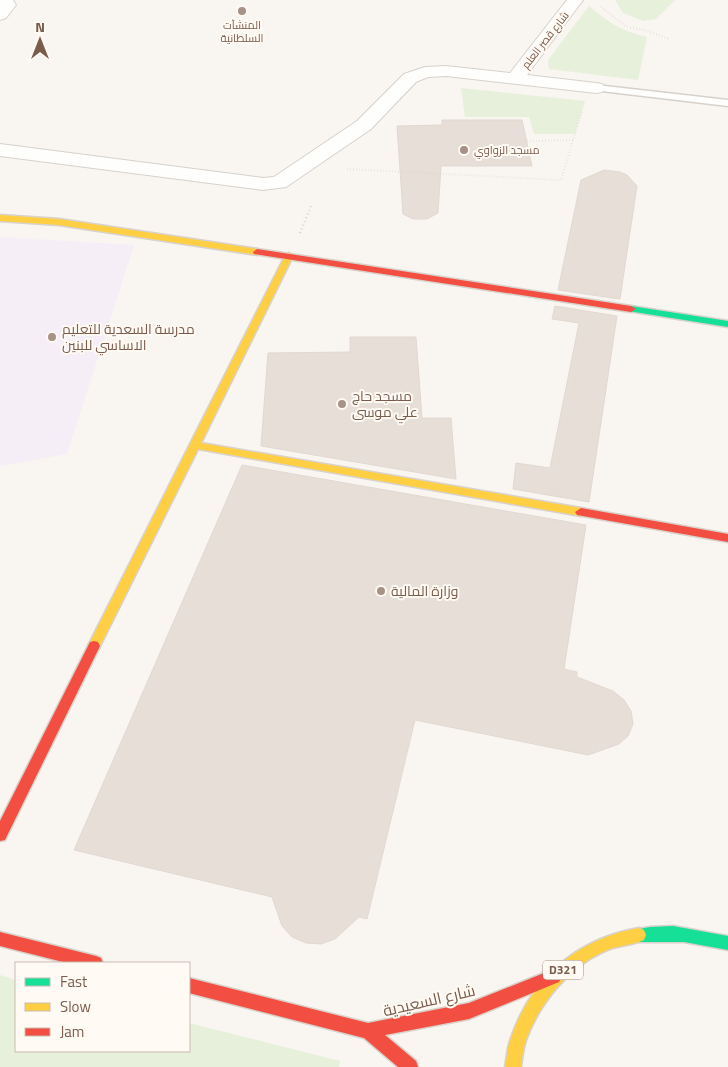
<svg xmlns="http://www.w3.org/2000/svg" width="728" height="1067" viewBox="0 0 728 1067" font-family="'Titillium Web',Cairo,sans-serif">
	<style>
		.education { fill: #f6eef6 }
		.green { fill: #e7f0db }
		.building { fill: #e6ded7; stroke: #e2d8d2 }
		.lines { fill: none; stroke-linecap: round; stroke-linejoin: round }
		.lane-casing { stroke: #d7d1cb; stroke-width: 3 }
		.street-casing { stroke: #d7d1cb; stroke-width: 2 }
		.fast-casing { stroke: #d9d2cb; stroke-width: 3 }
		.slow-casing { stroke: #d9d2cb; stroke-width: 3 }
		.jam-casing { stroke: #d9d2cb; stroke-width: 3 }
		.path-far1 { stroke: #dcd5d0; stroke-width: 2; stroke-dasharray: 0.5 2.5; stroke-linecap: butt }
		.path { stroke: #dcd5d0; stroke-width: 2.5; stroke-dasharray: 1 3; stroke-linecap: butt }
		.lane { fill: #fefefd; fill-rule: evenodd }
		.street { fill: #fefefd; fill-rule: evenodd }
		.fast { fill: #16e098; fill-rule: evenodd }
		.slow { fill: #ffcf43; fill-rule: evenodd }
		.jam { fill: #f24e42; fill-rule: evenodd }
		.poi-dot { fill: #a69286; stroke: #fffaf3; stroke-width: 2 }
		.labels { text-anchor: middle; stroke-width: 4; stroke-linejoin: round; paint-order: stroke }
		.far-poi-label { font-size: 11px; fill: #7a5c4d; stroke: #fffaf3 }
		.far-street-label { font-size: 11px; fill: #7a5c4d; stroke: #fffaf3 }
		.shield { fill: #fffaf3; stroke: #a28b7f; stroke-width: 1 }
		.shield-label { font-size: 12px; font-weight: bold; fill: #7a5c4d }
		.poi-label { font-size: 14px; fill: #7a5c4d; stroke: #fffaf3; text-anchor: start }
		.near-street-label { font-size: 16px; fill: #7a5c4d; stroke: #fffaf3 }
	</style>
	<rect width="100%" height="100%" fill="#f9f5f0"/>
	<path class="education" d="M0 237 134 245 67 454 0 466Z"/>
	<path class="green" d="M615 0H675L656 19 643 21 623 13Z
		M589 6C611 24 619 30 647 37L638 80 549 69 548 60Z
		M461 88 585 101 575 134H534L529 117H465Z
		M0 975 16 980V1051H189V1023L340 1061 339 1067H0Z"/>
	<path class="building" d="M442 120H522L532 166H441L438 213 427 219H413L403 214 397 126 442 125Z
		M604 170 620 172 627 175 637 186 620 299 558 290 581 180Z
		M555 306 617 316 589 502 513 489 516 463 550 468 579 323 552 319Z
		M350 337H416L422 418H451L456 479 261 446 268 353 350 352Z
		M242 465 586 525 564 669 577 672V677L613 691 624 700 631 711 633 724 628 736 619 744 588 755 415 720 367 919 359 917 335 939 321 944 306 943 292 937 282 926 272 897 74 850Z"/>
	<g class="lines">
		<g class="lane-casing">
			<path id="lane" d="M596 85 728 100V106L593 90 591 88Z"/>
		</g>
		<g class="street-casing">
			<path id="street" d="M0 0H13L16 5 6 18 0 20Z
				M567 0H583L527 75 596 83 602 84 605 88 602 92 596 93 446 76 428 77 416 82 371 129 286 187 263 190 0 156V144L263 178 274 177 357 121 404 74 425 67 446 66 510 73Z"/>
		</g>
		<g class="fast-casing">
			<path id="fast" d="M631 306 728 321V327L628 311 626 309Z
				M673 926 728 936V950L684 942H639L634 940 632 935 634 930 650 927Z"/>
		</g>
		<g class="slow-casing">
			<path id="slow" d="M0 215 59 219 257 249 261 252 257 255 59 225 0 221Z
				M289 253 293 256 201 443 581 508 587 512 581 516 198 449 98 650 94 651 90 650 88 646 285 256Z
				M639 928 644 930 646 935 644 940C631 946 616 945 603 952 568 968 539 1004 526 1040 523 1049 522 1058 521 1067H505C507 1058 507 1049 510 1041 530 979 576 939 639 928Z"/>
		</g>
		<g class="jam-casing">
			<path id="jam" d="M257 249 631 306 636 309 631 312 254 254 253 252Z
				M581 508 728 534V542L577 515 575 512Z
				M94 641 98 642 100 646 5 840 0 841V821L90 642Z
				M0 932 96 956 101 958 103 963H67L0 946Z
				M554 969 559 972 562 977 559 982 469 1019 385 1035 416 1061 418 1067H398L364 1038 189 993V978L368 1023 469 1003Z"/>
		</g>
		<path class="path-far1" d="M601 7 627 27 648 31 669 39
			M527 141 573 140
			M347 169 561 180 582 111"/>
		<path class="path" d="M300 233 312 204"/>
		<use href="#lane" class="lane"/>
		<use href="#street" class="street"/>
		<use href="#fast" class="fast"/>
		<use href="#slow" class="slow"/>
		<use href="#jam" class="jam"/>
	</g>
	<g class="poi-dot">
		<circle cx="242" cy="11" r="5"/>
		<circle cx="464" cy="150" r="5"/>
		<circle cx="52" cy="337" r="5"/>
		<circle cx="342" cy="404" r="5"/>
		<circle cx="381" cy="591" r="5"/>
	</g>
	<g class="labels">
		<g class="far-poi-label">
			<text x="242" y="29">المنشآت<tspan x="242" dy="13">السلطانية</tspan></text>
			<text x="474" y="154" text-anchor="start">مسجد الزواوي</text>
		</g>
		<g class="far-street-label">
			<text transform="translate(545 40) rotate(-52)" y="4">شارع قصر العلم</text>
		</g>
		<rect class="shield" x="543" y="960.5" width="40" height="19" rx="4"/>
		<g class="shield-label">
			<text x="563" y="974">D321</text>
		</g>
		<g class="poi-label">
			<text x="62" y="334">مدرسة السعدية للتعليم<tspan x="62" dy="16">الاساسي للبنين</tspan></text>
			<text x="352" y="401">مسجد حاج<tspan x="352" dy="16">علي موسى</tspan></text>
			<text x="391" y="596">وزارة المالية</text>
		</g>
		<g class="near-street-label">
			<text transform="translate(429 1000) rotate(-13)" y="6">شارع السعيدية</text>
		</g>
	</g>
	<rect x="15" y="962" width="175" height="90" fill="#fffaf3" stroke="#cabbb1"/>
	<rect x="25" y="978" width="25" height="8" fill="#16e098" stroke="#cabbb1"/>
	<text x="60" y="987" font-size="15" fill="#7a5c4d">Fast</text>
	<rect x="25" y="1003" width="25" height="8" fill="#ffcf43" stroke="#cabbb1"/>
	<text x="60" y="1012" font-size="15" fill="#7a5c4d">Slow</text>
	<rect x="25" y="1028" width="25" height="8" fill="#f24e42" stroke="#cabbb1"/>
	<text x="60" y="1037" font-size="15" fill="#7a5c4d">Jam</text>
	<g transform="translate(40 40)" stroke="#fffaf3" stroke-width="4" paint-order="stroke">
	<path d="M0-4L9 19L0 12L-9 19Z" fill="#7a5c4d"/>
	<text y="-8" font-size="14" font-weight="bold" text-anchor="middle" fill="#7a5c4d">N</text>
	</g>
</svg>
